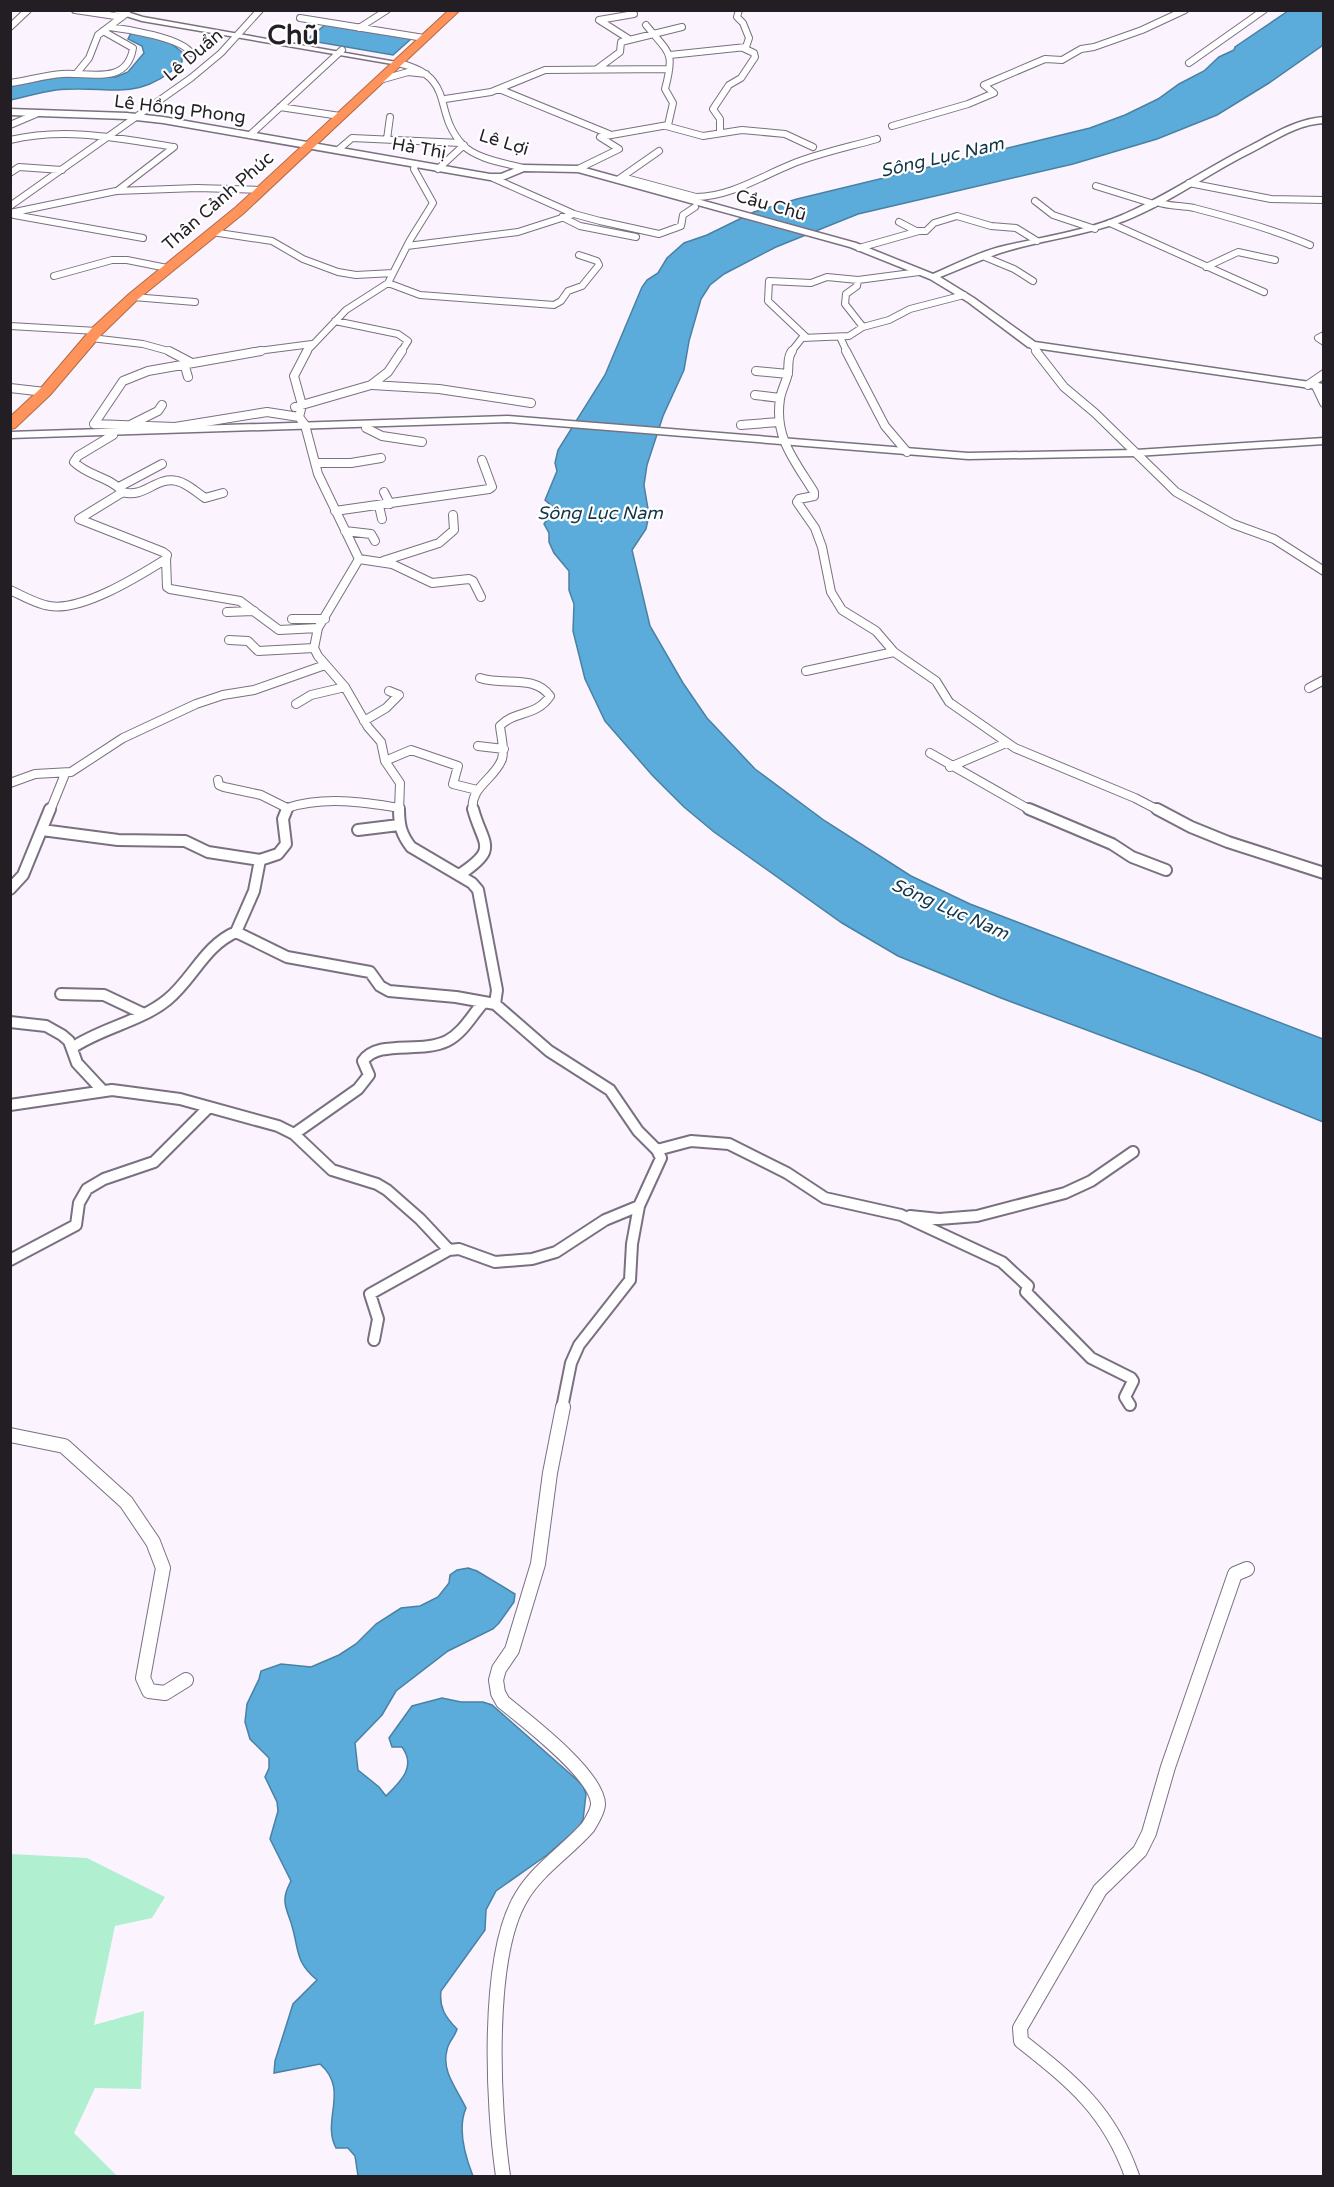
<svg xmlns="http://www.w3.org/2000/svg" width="1334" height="2187" viewBox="0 0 1334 2187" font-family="'Varela Round',sans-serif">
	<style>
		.green { fill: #b0f0d0 }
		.water { fill: #5bacda; stroke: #4a81a3; stroke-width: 1.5 }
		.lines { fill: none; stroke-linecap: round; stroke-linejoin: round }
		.street-far3-casing { stroke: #7b7080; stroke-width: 8 }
		.street-far2-casing { stroke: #7b7080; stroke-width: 10 }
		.street-far1-casing { stroke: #7b7080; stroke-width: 14 }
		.street-casing { stroke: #7b7080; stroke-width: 16 }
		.secondary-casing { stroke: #7b7080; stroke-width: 3 }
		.highway-casing { stroke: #b16b48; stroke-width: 2 }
		.street-far3 { stroke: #fff; stroke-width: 6 }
		.street-far2 { stroke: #fff; stroke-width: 8 }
		.street-far1 { stroke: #fff; stroke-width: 10 }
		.street { stroke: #fff; stroke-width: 14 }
		.secondary { fill: #fff; fill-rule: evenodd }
		.highway { fill: #fe945b; fill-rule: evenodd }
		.labels { text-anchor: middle; stroke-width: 4.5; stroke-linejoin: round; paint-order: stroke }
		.far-street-label { font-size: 18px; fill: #221e24; stroke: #fff }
		.far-water-label { font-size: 18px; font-style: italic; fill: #123649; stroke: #fff }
		.far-town-label { font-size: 27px; font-weight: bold; fill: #221e24; stroke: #fff }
	</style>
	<rect width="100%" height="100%" fill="#fbf3fe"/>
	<path class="green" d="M11 1854 87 1858 165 1897 152 1918 115 1926 94 2025 144 2011 141 2089 95 2088 74 2133 117 2176H11Z"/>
	<path class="water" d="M1288 11H1323V45L1269 83 1217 115 1157 139 1073 164 858 214 776 247 724 274 710 285 701 299 689 341 684 370 663 416 647 465 644 485 649 515 646 529 632 550 650 626 683 683 707 718 755 769 825 821 911 876 970 904 1323 1039V1122L1199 1072 1001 998 898 956 842 923 714 832 684 807 652 775 605 721 585 679 573 631 574 604 569 590V571L554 553 549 542V533L544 524 554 508 545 500 557 471 555 463 558 450 605 375 642 287 647 280 658 273 667 258 684 243 707 235 754 212 797 199 1090 128 1125 115 1158 99 1179 84 1204 71 1219 57 1234 50 1235 47Z
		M325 25 411 39 393 55 306 40Z
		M136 32 169 42 182 52V62C137 105 109 84 56 90 41 92 25 97 11 100V86L60 77H116L128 72 144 53 142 46 128 39 131 33Z
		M468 1568 477 1571 515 1594 514 1602 499 1623 493 1629 448 1651 396 1691 382 1715 355 1743 358 1770 379 1787 386 1796C400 1782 417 1767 402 1747H392L389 1738 412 1706 442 1698 461 1702H483L492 1705 576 1779 583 1786 586 1794 583 1820 578 1828 547 1855 496 1891 486 1910 485 1930 441 1991C439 2007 445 2017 457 2029 455 2037 448 2042 447 2050 441 2071 457 2089 466 2108 457 2129 465 2156 473 2176H358L355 2156 348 2148H336C321 2120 350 2090 320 2064L274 2073 275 2061 293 2004 317 1980C295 1962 299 1950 292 1926 290 1918 284 1907 285 1899 285 1892 288 1887 291 1881L270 1839 278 1811 277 1802 265 1777 269 1768V1758L250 1739 245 1722 247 1704 259 1679 261 1671 281 1664 311 1667 339 1655 356 1644 376 1624 401 1608 420 1606 438 1597 449 1583 450 1575 457 1570Z"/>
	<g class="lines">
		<g class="street-far3-casing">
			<path id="street-far3" d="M75 10 122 17
				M300 18 424 38
				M10 27 28 10
				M109 27C127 29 182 38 191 53
				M359 28 387 10
				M629 39 599 20 634 14
				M670 55 746 47 749 38 743 23 737 17 739 10
				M398 63C458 77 431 111 463 145 476 159 505 163 523 168
				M1189 63 1264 10
				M597 69 620 52 621 42 682 27
				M76 74 89 58 98 35 127 13
				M380 80 408 72 426 74
				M10 83C27 81 45 75 62 74 89 72 127 86 133 48L103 31
				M499 89 609 134
				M445 99 491 92 545 70 669 69
				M280 107 340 116
				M10 125 36 114
				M666 126 703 136 742 130 785 134 813 147
				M892 126 968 104 994 93 984 85 1045 59 1062 60 1081 49 1094 47 1142 30 1185 10
				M720 132V119L713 109 729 85 741 78 755 57 754 53 743 48
				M250 135 342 50
				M387 139 390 117
				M10 140C66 127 118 138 174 147L117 191
				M338 150 352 138 461 143
				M438 169 464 145
				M578 169 619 149 600 137 668 125 673 103 665 89C675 51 670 55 646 25
				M10 173 19 167 62 170
				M622 177 696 197C730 197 762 176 792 164 819 153 849 147 877 139
				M493 178 574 214 600 221 659 234 681 226 683 215 695 207
				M619 179 659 151
				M1189 183 1271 199 1324 200
				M1096 186 1154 204
				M1035 201 1053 215 1095 229
				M1157 202C1170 207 1181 205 1194 208 1233 218 1273 229 1310 245
				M10 206 191 78 221 53 260 10
				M10 213 116 191 197 188 261 190
				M14 215 143 238
				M562 217 580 226 636 237
				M899 222 916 231H926L934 223 957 216 991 226 1016 228 1037 241
				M1110 223 1264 292
				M212 232 272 241 303 259 338 272 356 275 393 273
				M407 246 518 232 574 214
				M859 248 919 231
				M985 257 1014 269 1033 281
				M1206 267 1238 252 1275 260
				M54 276 112 260H127L167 268
				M858 280 857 286 846 294 845 304 863 327
				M388 283 420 295 554 305 561 301 568 291 582 286 599 265 597 261 579 255
				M133 297 195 302
				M335 321 398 334 408 341 401 352
				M10 326 97 331
				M1324 335 1318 338 1324 342
				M806 337 768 301 769 281 811 283 827 277 858 280 919 272
				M840 337 847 352
				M91 338 143 344 172 352
				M1032 345 1038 352
				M250 352 312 344
				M306 352 346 310 388 283 410 240 433 203 414 169 415 164
				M791 352 802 338 849 336 863 327 889 320 910 309 964 295"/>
		</g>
		<g class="street-far2-casing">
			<path id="street-far2" d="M169 351 190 362
				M792 351C786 359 790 368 787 377 785 384 781 392 780 399 774 438 795 461 814 492V496L799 499 797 502 815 528 822 547 831 592 842 610 876 631 894 652 936 681 949 702 1015 748 1135 798 1160 811
				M846 351 885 426 907 452
				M1036 351 1064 387 1095 413 1176 492 1233 524 1274 539 1324 571
				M184 363 188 377
				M756 371 788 374
				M372 385 439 389 531 403
				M1308 385 1324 374
				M1316 386 1324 403
				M10 388 45 392
				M755 395 780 398
				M295 407 371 385 388 372 402 351
				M299 417 302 405 294 376 307 351
				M94 424 175 427 267 412 299 417 305 425 318 474 359 559 318 628 314 648 318 656 345 687 368 727 381 742 385 761 400 783 399 811
				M94 424 123 381 148 371 261 351
				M132 424 158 411 162 405
				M741 425 779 422
				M366 428 382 436 422 442
				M316 463H351L381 458
				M119 487 162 464
				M123 492C144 499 156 476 177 481 187 483 196 492 205 498L223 493
				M384 492 390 504
				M379 506 382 519
				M335 511 489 489 492 487 482 460
				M345 531 371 534 375 541
				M166 559 167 587 170 589 240 601 279 630 318 628
				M359 559 392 564 432 583 469 579 473 581 481 597
				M383 561 439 543 454 530 453 515
				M10 590C21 595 33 602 45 605 77 615 139 576 166 559L167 555 163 552 79 519 123 492C110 477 88 476 74 462L78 456 113 435
				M227 612 254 611
				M292 619H325
				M229 640 248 641 258 651 314 648
				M806 671 894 652
				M1309 688 1324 680
				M296 704 311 695 345 687
				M364 721 386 708 399 695 389 691
				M478 746 504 749
				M930 753 1032 811
				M385 761 411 750 458 766 453 784 477 790
				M950 767 1006 743
				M218 780 219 785 224 787 261 795 287 808
				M10 783 35 774 71 772 123 738 196 704 223 695 254 690 325 665
				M50 811 65 774
				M286 811 287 808C324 796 363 802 400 808
				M473 811C469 787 495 779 502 759 505 748 501 737 500 726 515 710 536 717 550 696 534 674 504 686 480 678"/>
		</g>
		<g class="street-far1-casing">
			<path id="street-far1" d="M399 809C399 825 401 834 411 847L472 883 478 890 497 990 495 1004 549 1051 610 1090 638 1131 657 1150 661 1158 639 1206 632 1244 630 1280 579 1345 571 1363 562 1408
				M1029 809 1112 844 1132 857 1166 870
				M1157 809 1191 827 1228 842 1324 873
				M42 830 118 840 185 841 208 852 260 860
				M358 830 399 825
				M459 875C500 848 483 846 473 809
				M10 889 23 875 50 809
				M236 932 254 891 260 860 278 854 286 844 283 819 287 809
				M61 994 104 995 142 1013
				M10 1022 46 1026 62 1035 69 1041 77 1063 103 1091
				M72 1048C101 1028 140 1022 167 1000 193 979 204 946 236 932L287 957 370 972 380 986 389 991 456 997 495 1004
				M10 1105 112 1090 180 1099 278 1126 294 1134 332 1170 377 1184 387 1190 420 1219 449 1250
				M294 1134 358 1089 369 1075 363 1061C378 1039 420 1054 447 1041 463 1033 472 1015 483 1003
				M657 1150 691 1141 729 1144 787 1173 825 1198 901 1215 1002 1262 1028 1286 1026 1292 1091 1358 1131 1378 1133 1381 1125 1397 1130 1405
				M910 1216 939 1219 977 1216 1065 1193 1091 1181 1133 1152
				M10 1260 76 1225 79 1203 87 1189 104 1179 154 1162 209 1107
				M374 1340 378 1319 370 1294 449 1250 459 1249 495 1262 532 1259 556 1252 605 1220 639 1206"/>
		</g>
		<g class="street-casing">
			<path id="street" d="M10 1435 64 1446 126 1502 153 1542 163 1568 143 1678 149 1691 165 1693 186 1680
				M503 2176C493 2108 485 1955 522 1896 538 1869 568 1850 588 1827 592 1820 597 1813 598 1805 599 1776 525 1720 503 1702L498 1693 496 1680 499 1669 512 1650 538 1564 550 1473 563 1407
				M1132 2176C1109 2111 1073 2082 1021 2041L1020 2028 1100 1890 1140 1851 1149 1833 1168 1767 1235 1574 1247 1569"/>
		</g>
		<g class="secondary-casing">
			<path id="secondary" d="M107 10H121L143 17 402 63 398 65 142 21Z
				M10 109 127 113 163 117 490 174H501L523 165 578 166 856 243 933 274C954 265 975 254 996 248 1038 237 1080 233 1120 216 1163 198 1202 171 1244 149 1270 136 1295 119 1324 117V123C1297 124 1272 142 1248 154 1206 175 1168 204 1124 221 1083 236 1041 240 1000 253 980 260 960 269 940 277L974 298 1035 342 1324 384V390L1028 347 968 302 930 279 850 247 578 172 524 171 505 179 490 180 163 123 127 119 10 115Z
				M508 416 968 453 1136 450 1324 438V444L1136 456 968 459 508 422 10 438V432Z"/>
		</g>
		<g class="highway-casing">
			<path id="highway" d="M449 10H460L244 213 137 300 102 334 50 395 15 428 10 429V417L40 389 92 328 129 294 236 207Z"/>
		</g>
		<use href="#street-far3" class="street-far3"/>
		<use href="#street-far2" class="street-far2"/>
		<use href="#street-far1" class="street-far1"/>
		<use href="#street" class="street"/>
		<use href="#secondary" class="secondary"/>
		<use href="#highway" class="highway"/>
	</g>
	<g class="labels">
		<g class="far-street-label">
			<text transform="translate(193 55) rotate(-40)" y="6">Lê Duẩn</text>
			<text transform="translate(180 109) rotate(7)" y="6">Lê Hồng Phong</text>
			<text transform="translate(504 142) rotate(17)" y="6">Lê Lợi</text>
			<text transform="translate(419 148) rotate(10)" y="6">Hà Thị</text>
			<text transform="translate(218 201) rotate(-41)" y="6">Thân Cảnh Phúc</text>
			<text transform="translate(771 205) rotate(16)" y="6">Cầu Chũ</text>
		</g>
		<g class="far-water-label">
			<text transform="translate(942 157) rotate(-13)" y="6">Sông Lục Nam</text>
			<text x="600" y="519">Sông Lục Nam</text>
			<text transform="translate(950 909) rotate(24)" y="6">Sông Lục Nam</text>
		</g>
		<g class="far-town-label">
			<text x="293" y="44">Chũ</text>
		</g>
	</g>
	<rect width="1334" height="2187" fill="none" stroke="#221e24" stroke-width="24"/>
</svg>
